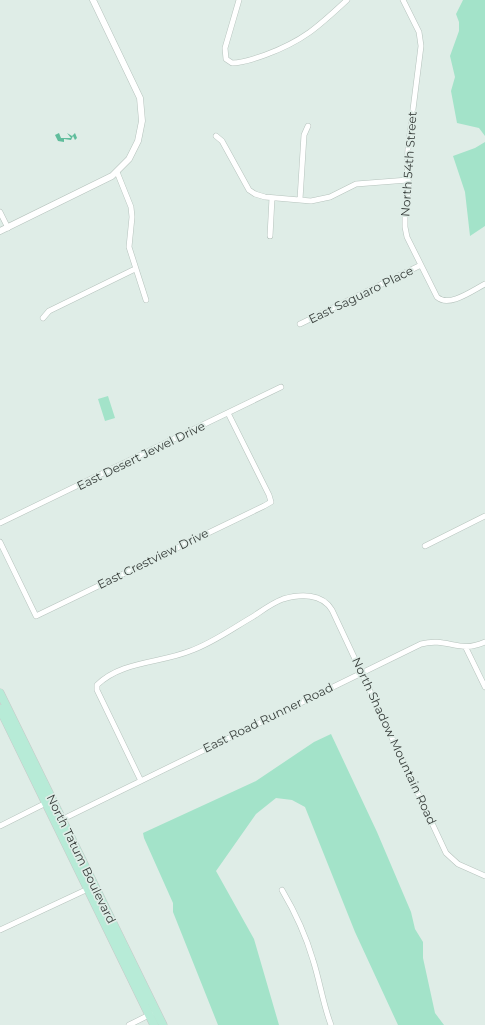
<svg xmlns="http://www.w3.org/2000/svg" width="485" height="1025" viewBox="0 0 485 1025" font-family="Montserrat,sans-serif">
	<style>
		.green { fill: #a3e3c9 }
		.water { fill: #60bd9c }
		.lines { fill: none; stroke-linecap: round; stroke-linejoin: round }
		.minor-casing { stroke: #b6c3bd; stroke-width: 6 }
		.tertiary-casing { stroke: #b6c3bd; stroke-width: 7 }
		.primary-casing { stroke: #c7c9c8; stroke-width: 9 }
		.minor { stroke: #fff; stroke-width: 5 }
		.tertiary { stroke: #fff; stroke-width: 6 }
		.primary { stroke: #b7ebd7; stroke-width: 8 }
		.labels { text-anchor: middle; stroke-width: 3.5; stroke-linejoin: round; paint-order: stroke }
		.street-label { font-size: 12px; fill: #373d3a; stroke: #dfede7 }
	</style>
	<rect width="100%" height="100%" fill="#dfede7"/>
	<path class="green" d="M463 0H485V136L479 128 457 123 451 91 455 77 450 56 459 31V22L456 14Z
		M485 142V226L470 236 465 192 453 156 475 148Z
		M108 396 115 418 105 421 98 399Z
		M331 734 377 832 411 912 415 929 423 942V958L435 1013 444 1025H398L355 932 305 807 292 800 276 798 256 814 216 871 254 939 279 1025H218L173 912V903L144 838 143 833 256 781 314 742Z"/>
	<path class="water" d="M59 133 61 138H71L67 133 72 136 75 133 77 138 75 140 73 136 71 140 64 139V142L58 141 55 135Z"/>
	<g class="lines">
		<g class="minor-casing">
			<path id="minor" d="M239 0 225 48 226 59 232 63C243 63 254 59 265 55 303 41 318 27 347 0
				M403 0 419 32 421 46 408 149 407 165 409 189 405 212V227L407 237 437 297C449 308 473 290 485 284
				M216 136 222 141 249 190 255 194 265 197 311 201 330 197 356 184 408 180
				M117 172 131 207 132 217 129 247 146 300
				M300 199 304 135 308 126
				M0 212 8 228
				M270 236 272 198
				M43 318 49 311 135 269
				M300 324 421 265
				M0 523 281 387
				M0 542 36 616 264 506 271 502 269 495 228 413
				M425 546 485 516
				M466 648 485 687
				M141 781 97 690V685C121 661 161 663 190 651 213 643 233 628 254 616 263 610 272 603 283 599 300 594 322 593 332 610L446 853 458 864 485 876
				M61 820 421 644C448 637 459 654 485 642
				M0 826 48 802
				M282 890C295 912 306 936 313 960 320 982 323 1004 331 1025
				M0 930 90 888
				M129 1025 151 1014"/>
		</g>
		<g class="tertiary-casing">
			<path id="tertiary" d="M0 231 112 176 129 159 138 141 142 121 140 98 93 0"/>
		</g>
		<g class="primary-casing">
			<path id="primary" d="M0 693 163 1025
				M0 709 154 1025"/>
		</g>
		<use href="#minor" class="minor"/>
		<use href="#tertiary" class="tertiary"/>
		<use href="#primary" class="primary"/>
	</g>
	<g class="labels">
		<g class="street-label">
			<text transform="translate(409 164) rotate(-86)" y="4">North 54th Street</text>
			<text transform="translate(361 295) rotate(-26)" y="4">East Saguaro Place</text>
			<text transform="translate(141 456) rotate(-26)" y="4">East Desert Jewel Drive</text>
			<text transform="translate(153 559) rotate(-26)" y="4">East Crestview Drive</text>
			<text transform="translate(268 718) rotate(-26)" y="4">East Road Runner Road</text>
			<text transform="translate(394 741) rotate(65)" y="4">North Shadow Mountain Road</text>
			<text transform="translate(81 859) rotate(64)" y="4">North Tatum Boulevard</text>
		</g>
	</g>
</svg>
